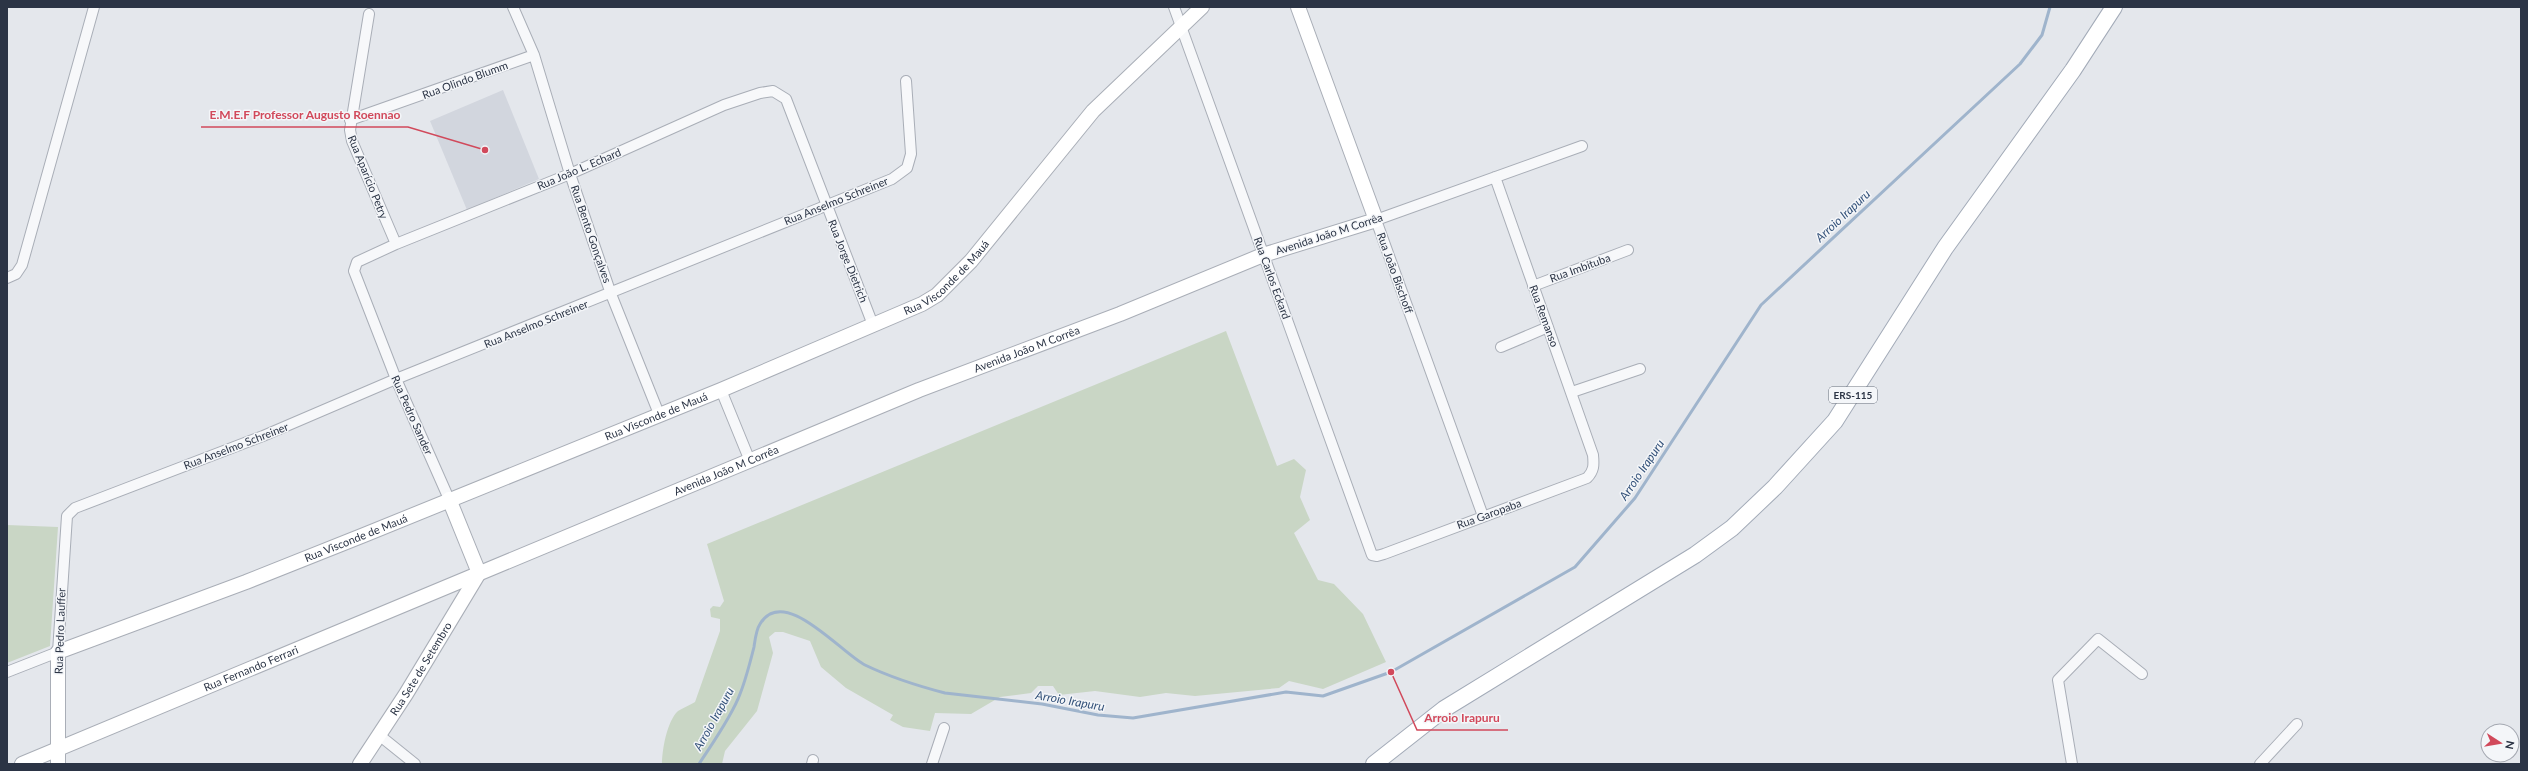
<svg xmlns="http://www.w3.org/2000/svg" width="2528" height="771" viewBox="0 0 2528 771" font-family="Lato,sans-serif">
	<style>
		.built { fill: #d2d6de }
		.green { fill: #c9d6c5 }
		.lines { fill: none; stroke-linecap: round; stroke-linejoin: round }
		.stream { stroke: #9fb4cc; stroke-width: 3 }
		.street-casing { stroke: #a9aeb7; stroke-width: 12 }
		.secondary-casing { stroke: #a9aeb7; stroke-width: 16 }
		.primary-casing { stroke: #a3abb8; stroke-width: 18 }
		.street { stroke: #f7f8fa; stroke-width: 10 }
		.secondary { stroke: #fff; stroke-width: 14 }
		.primary { stroke: #fff; stroke-width: 16 }
		.labels { text-anchor: middle; stroke-width: 3; stroke-linejoin: round; paint-order: stroke }
		.shield { fill: #f4f6f9; stroke: #676e7b; stroke-width: 1 }
		.shield-label { font-size: 10px; font-weight: bold; fill: #2b3445 }
		.street-label { font-size: 11px; fill: #2b3445; stroke: #f4f6f9 }
		.water-label { font-size: 12px; font-style: italic; fill: #34527a; stroke: #f4f6f9 }
		.leader { fill: none; stroke: #d1495b; stroke-width: 1.5 }
		.callout-dot { fill: #d1495b; stroke: #f4f6f9; stroke-width: 1.5 }
		.callout-label { font-size: 12px; text-anchor: middle; font-weight: bold; fill: #d1495b; stroke: #f4f6f9; stroke-width: 3; stroke-linejoin: round; paint-order: stroke }
	</style>
	<rect width="100%" height="100%" fill="#e4e7ec"/>
	<path class="built" d="M503 90 539 179 467 210 430 121Z"/>
	<path class="green" d="M1226 331 1277 466 1294 459 1306 470 1300 497 1310 520 1294 533 1318 580 1334 584 1363 614 1386 662 1323 689 1289 681 1279 688 1195 696 1166 693 1140 697 1095 691 1059 695 1053 686H1038L1031 693 1000 697 971 714 935 713 930 731 903 727 890 720 893 715 846 688 821 667 810 641 783 632H775L769 637 773 653 757 711 725 751 722 764H662C662 750 667 721 678 711 683 708 690 705 695 702L720 631V619L711 617 710 609 713 606 720 607 724 601 707 544Z
		M7 525 58 527 50 646 7 663Z"/>
	<g class="lines">
		<path class="stream" d="M699 764C712 744 732 716 740 694 746 679 750 663 754 647 755 640 756 630 760 624 784 584 841 653 865 665 890 677 918 686 945 693L1042 704 1098 715 1133 718 1286 692 1323 696 1391 672 1575 567 1635 498 1761 305 2020 64 2042 35 2050 7"/>
		<g class="street-casing">
			<path id="street" d="M513 7 534 55 570 174 611 294 659 414
				M1174 7 1372 555 1377 556 1384 554 1587 478C1594 471 1594 465 1593 455L1495 177
				M369 14 350 130 352 141 396 244
				M350 120 534 55
				M7 278 16 274 22 265 94 7
				M1533 286 1628 250
				M1501 347 1548 327
				M721 390 750 461
				M1572 392 1640 369
				M449 499 396 379 354 271 357 262 396 244 570 174 724 105 760 93 773 91 786 99 873 325
				M1483 516 1376 220 1582 146
				M7 672 58 652 67 516 75 508 263 436 396 379 892 179 907 168 911 154 906 81
				M379 735 415 764
				M812 764 813 760
				M932 764 944 728
				M2072 764 2058 680 2098 639 2142 674
				M2260 764 2297 724"/>
		</g>
		<g class="secondary-casing">
			<g id="secondary">
				<path d="M449 499 479 573"/>
				<path id="s1" d="M22 764 919 390 1120 314 1263 255 1376 220 1298 7"/>
				<path id="s2" d="M58 764V652L246 582 364 535 721 390 922 304 937 295 971 261 1093 111 1202 7"/>
				<path id="s3" d="M360 764 406 694 479 573"/>
			</g>
		</g>
		<g class="primary-casing">
			<path id="primary" d="M1374 764 1444 709 1695 555 1732 528 1775 487 1835 421 1945 248 2073 70 2114 7"/>
		</g>
		<use href="#street" class="street"/>
		<use href="#secondary" class="secondary"/>
		<use href="#primary" class="primary"/>
	</g>
	<g class="labels">
		<rect class="shield" x="1829" y="387" width="48" height="16" rx="3"/>
		<g class="shield-label">
			<text x="1853" y="399">ERS-115</text>
		</g>
		<g class="street-label">
			<text transform="translate(465 80) rotate(-20)" y="4">Rua Olindo Blumm</text>
			<text transform="translate(579 169) rotate(-23)" y="4">Rua João L. Echard</text>
			<text transform="translate(368 177) rotate(68)" y="4">Rua Aparício Petry</text>
			<text transform="translate(836 201) rotate(-22)" y="4">Rua Anselmo Schreiner</text>
			<text transform="translate(591 234) rotate(71)" y="4">Rua Bento Gonçalves</text>
			<text transform="translate(1329 234) rotate(-18)" y="4">Avenida João M Corrêa</text>
			<text transform="translate(848 261) rotate(68)" y="4">Rua Jorge Dietrich</text>
			<text transform="translate(1580 268) rotate(-20)" y="4">Rua Imbituba</text>
			<text transform="translate(1395 273) rotate(70)" y="4">Rua João Bischoff</text>
			<text dy="4" stroke="none"><textPath href="#s2" startOffset="1079">Rua Visconde de Mauá</textPath></text>
			<text transform="translate(1272 278) rotate(70)" y="4">Rua Carlos Eckard</text>
			<text transform="translate(1544 316) rotate(70)" y="4">Rua Remanso</text>
			<text transform="translate(536 324) rotate(-22)" y="4">Rua Anselmo Schreiner</text>
			<text dy="4" stroke="none"><textPath href="#s1" startOffset="1087">Avenida João M Corrêa</textPath></text>
			<text transform="translate(412 415) rotate(66)" y="4">Rua Pedro Sander</text>
			<text dy="4" stroke="none"><textPath href="#s2" startOffset="755">Rua Visconde de Mauá</textPath></text>
			<text transform="translate(236 446) rotate(-21)" y="4">Rua Anselmo Schreiner</text>
			<text dy="4" stroke="none"><textPath href="#s1" startOffset="763">Avenida João M Corrêa</textPath></text>
			<text transform="translate(1489 514) rotate(-20)" y="4">Rua Garopaba</text>
			<text dy="4" stroke="none"><textPath href="#s2" startOffset="431">Rua Visconde de Mauá</textPath></text>
			<text transform="translate(60 631) rotate(-88)" y="4">Rua Pedro Lauffer</text>
			<text dy="4" stroke="none"><textPath href="#s1" startOffset="248">Rua Fernando Ferrari</textPath></text>
			<text dy="4" stroke="none"><textPath href="#s3" startOffset="113">Rua Sete de Setembro</textPath></text>
		</g>
		<g class="water-label">
			<text transform="translate(1843 216) rotate(-43)" y="4">Arroio Irapuru</text>
			<text transform="translate(1642 470) rotate(-56)" y="4">Arroio Irapuru</text>
			<text transform="translate(1070 701) rotate(10)" y="4">Arroio Irapuru</text>
			<text transform="translate(714 719) rotate(-61)" y="4">Arroio Irapuru</text>
		</g>
	</g>
	<path class="leader" d="M485 150L408 127H201M1391 672L1417 730H1508"/>
	<g class="callout-dot">
		<circle cx="485" cy="150" r="4"/>
		<circle cx="1391" cy="672" r="4"/>
	</g>
	<g class="callout-label">
		<text x="305" y="119">E.M.E.F Professor Augusto Roennao</text>
		<text x="1462" y="722">Arroio Irapuru</text>
	</g>
	<rect width="2528" height="771" fill="none" stroke="#2b3445" stroke-width="16"/>
	<g transform="translate(2500 743) rotate(102)"><circle r="19" fill="#f4f6f9" stroke="#a4a8b1"/>
	<path d="M0-3L7 15L0 10L-7 15Z" fill="#d1495b"/>
	<text y="-6" font-size="11" font-weight="bold" text-anchor="middle" fill="#2b3445">N</text>
	</g>
</svg>
